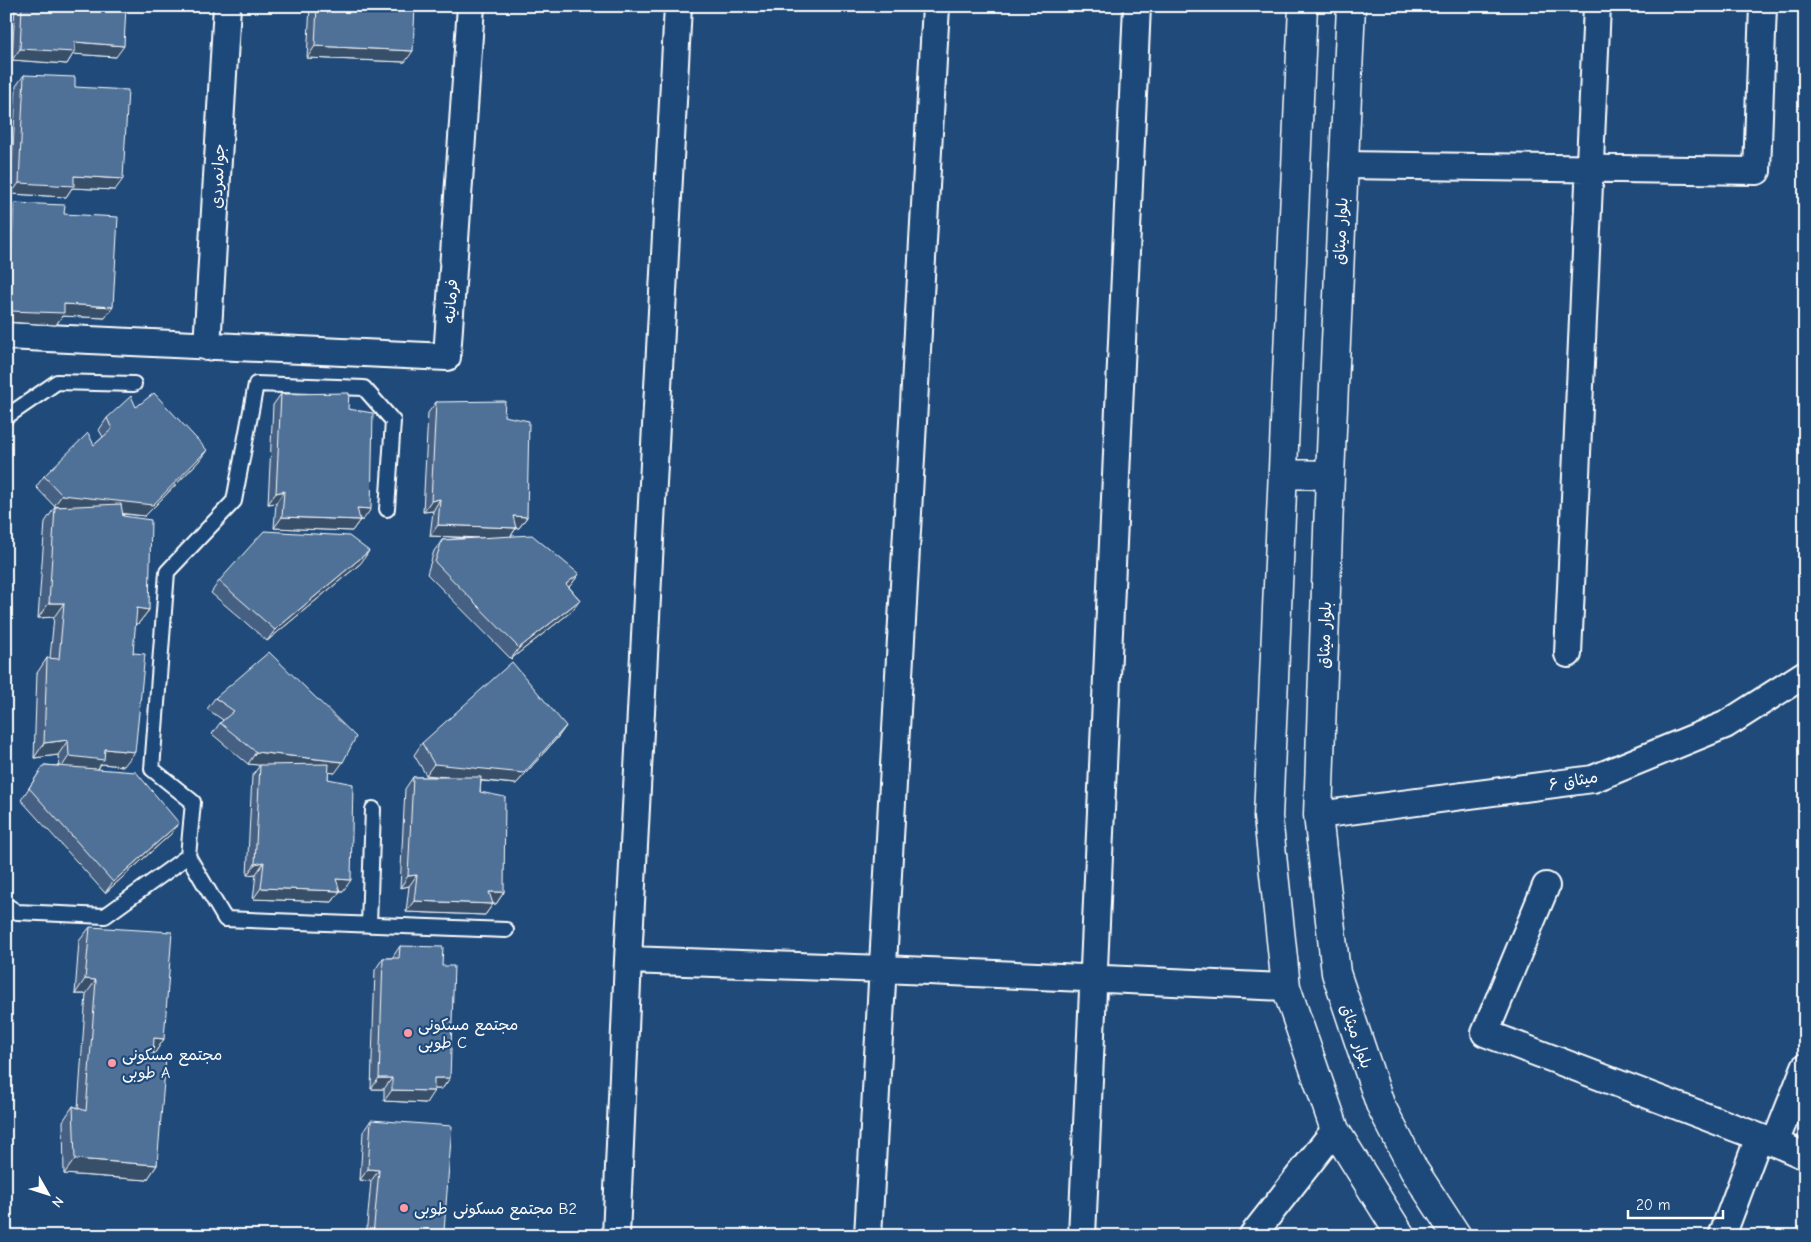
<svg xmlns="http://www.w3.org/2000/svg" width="1811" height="1242" viewBox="0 0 1811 1242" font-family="'Comic Neue','Playpen Sans Arabic',sans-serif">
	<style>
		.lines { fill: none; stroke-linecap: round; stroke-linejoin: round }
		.service-casing { stroke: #fff; stroke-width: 18 }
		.minor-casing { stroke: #fff; stroke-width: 30 }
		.tertiary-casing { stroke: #fff; stroke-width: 31 }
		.service { stroke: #1f4a7a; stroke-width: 14 }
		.minor { stroke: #1f4a7a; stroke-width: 26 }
		.tertiary { stroke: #1f4a7a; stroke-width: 28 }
		.wall { fill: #456182; stroke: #fff }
		.shaded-wall { fill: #384f6a; stroke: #fff }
		.building { fill: #507197; stroke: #fff }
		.poi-dot { fill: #ff9aa2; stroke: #1f4a7a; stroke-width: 2 }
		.labels { text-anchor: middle; stroke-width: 4.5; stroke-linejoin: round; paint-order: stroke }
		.street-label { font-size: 16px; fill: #fff; stroke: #1f4a7a }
		.poi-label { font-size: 16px; fill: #fff; stroke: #1f4a7a; text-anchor: start }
	</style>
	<rect width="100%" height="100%" fill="#1f4a7a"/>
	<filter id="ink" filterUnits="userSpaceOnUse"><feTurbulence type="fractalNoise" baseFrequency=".02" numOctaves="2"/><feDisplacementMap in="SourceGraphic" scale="10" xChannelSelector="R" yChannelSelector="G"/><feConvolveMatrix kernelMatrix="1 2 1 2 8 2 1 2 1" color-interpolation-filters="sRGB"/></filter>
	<g filter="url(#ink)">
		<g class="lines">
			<g class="service-casing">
				<path id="service" d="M6 417 57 382 134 384
					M188 856 193 802 152 769 167 572 234 501 256 384 364 388 393 421 387 509
					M6 905 17 912 105 916 188 856 225 919 506 930
					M369 925 373 809"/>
			</g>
			<g class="minor-casing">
				<path id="minor" d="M1343 165 1757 171 1763 6
					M6 336 447 357 471 6
					M207 347 227 6
					M1568 654 1597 6
					M1318 815 1593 779 1725 725 1805 674
					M1546 886 1485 1033 1775 1143
					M628 960 883 969 1286 987
					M1805 1067 1775 1143 1805 1156
					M616 1236 628 960 678 6
					M868 1236 936 6
					M1082 1236 1137 6
					M1252 1236 1335 1130
					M1722 1236 1759 1137"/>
			</g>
			<g class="tertiary-casing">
				<path id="tertiary" d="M1303 6 1268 817 1286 987 1335 1130 1401 1236
					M1351 6 1330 475 1318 815 1336 973 1380 1104 1414 1170 1457 1236
					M1283 474 1330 475"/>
			</g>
			<use href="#service" class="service"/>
			<use href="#minor" class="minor"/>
			<use href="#tertiary" class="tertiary"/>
		</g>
		<path class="wall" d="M15 6H126L116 57 73 54 67 64 12 60Z
			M310 6H415L405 62 307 58Z
			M24 75 75 87 115 190 72 188 66 197 11 194 16 86Z
			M14 203 64 214 105 318 62 316 56 325 6 322V214Z
			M281 394 348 409 363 520H360L352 531 274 528 276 503 268 504 273 405Z
			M436 402 504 416 527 517 519 528H516L511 536 579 574 571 585 569 587 580 600 572 611 511 659 427 574 434 551 442 540 472 538 430 536 433 511 423 512 428 413Z
			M136 407 199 461 145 516 123 514 149 610 138 624H135L124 766 101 764 98 769 179 823 171 834 105 893 21 800 44 765 59 766 58 755 34 758 37 673 47 658H50L54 617 38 618 45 522 55 507H57L54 506 36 487 44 476 94 445 103 437 99 430 107 418Z
			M361 563 267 641 211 593 219 581Z
			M215 698 335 773 328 772V779L343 891H340L332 902 253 899 256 874 247 875 252 776 260 765 248 764 212 734 220 723 223 720 207 709Z
			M566 726 558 737 516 784 481 781 480 792 504 892 496 904H493L485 915 406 912 409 886 400 888 405 789 413 777H445L426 775 414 755 422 743Z
			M90 927 164 1039 154 1054H153L157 1165 147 1180 64 1174 63 1121 73 1106 78 1108 86 994H75L79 941Z
			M400 946 442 966 450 1078 442 1089H434L426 1103 384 1101V1089H371L375 970 383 958H392Z
			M371 1120 444 1231 441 1236H366L371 1181 360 1180 363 1132Z"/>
		<path class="shaded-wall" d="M75 42 124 46 116 57 73 54 67 64 12 60 20 49Z
			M315 46 413 51 405 62 307 58Z
			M74 176 123 179 115 190 72 188 66 197 11 194 19 183Z
			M64 304 113 307 105 318 62 316 56 325 6 322V315L9 311Z
			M207 450 199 461 145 516 54 506 62 495Z
			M284 491 276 503 268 504 276 493Z
			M440 499 433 511 423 512 431 501Z
			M357 508 371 509 363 520 349 519Z
			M513 516 527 517 519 528 505 527Z
			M282 517 360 520 352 531 274 528Z
			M438 525 516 528 509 539 430 536Z
			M369 551 361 563 267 641 275 630Z
			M579 574 571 585 558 595 566 584Z
			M580 600 572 611 511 659 519 648Z
			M49 603H64L54 617 38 618Z
			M137 608 149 610 138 624 126 623Z
			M566 726 558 737 516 784 426 775 434 764Z
			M68 740 58 755 34 758 44 743Z
			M105 749 135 752 124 766 101 764 94 774 59 771 69 756Z
			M256 752 343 762 335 773 248 764Z
			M179 823 171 834 105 893 113 882Z
			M264 862 256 874 247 875 255 864Z
			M417 875 409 886 400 888 408 876Z
			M336 879 351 880 343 891 328 890Z
			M261 888 340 891 332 902 253 899Z
			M489 892H504L496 904 481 903Z
			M414 901 493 904 485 915 406 912Z
			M85 979 96 980 86 994H75Z
			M154 1038 164 1039 154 1054 144 1053Z
			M379 1078H392L384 1089H371Z
			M434 1078H450L442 1089H426Z
			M392 1090 434 1091 426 1103 384 1101Z
			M75 1159 157 1165 147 1180 64 1174Z
			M368 1169 379 1170 371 1181 360 1180Z
			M434 1230 444 1231 441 1236H430Z"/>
		<path class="building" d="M22 6H126L124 46 75 42V52L20 49Z
			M317 6H415L413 51 315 46Z
			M24 75 75 77V87L128 90 123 179 74 176V186L19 183Z
			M14 203 65 205 64 214 118 217 113 307 64 304V313L9 311Z
			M154 393 207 450 153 505 62 495 44 476 88 433 94 445 112 429 107 418 131 396 136 407Z
			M349 393 348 409 373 413 371 509 357 508 360 520 282 517 284 491 276 493 281 394Z
			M505 401 504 416 529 421 527 517 513 516 516 528 438 525 440 499 431 501 436 402Z
			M121 504 123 516 151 520 149 610 137 608 133 653 145 654 135 752 105 749 104 760 69 756 68 740 44 743 47 658 59 659 64 603H49L55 507Z
			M264 531 349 536 369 551 275 630 219 581Z
			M532 535 579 574 566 584 580 600 519 648 435 562 442 540Z
			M269 652 356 737 343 762 256 752 220 723 234 711 215 698Z
			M512 662 566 726 524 773 434 764 422 743Z
			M329 764 328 779 353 784 351 880 336 879 340 891 261 888 264 862 255 864 260 765Z
			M44 765 136 772 179 823 113 882 29 788Z
			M413 777H481L480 792 505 797 504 892H489L493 904 414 901 417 875 408 876Z
			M90 927 172 932 164 1039 154 1038 153 1057 166 1058 157 1165 75 1159 73 1106 86 1111 96 980 85 979Z
			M400 946 443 947 442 966H454L450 1078H434V1091L392 1090V1078H379L383 958H399Z
			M371 1120 452 1126 444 1231 434 1230 433 1236H373L379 1170 368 1169Z"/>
	</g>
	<g class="poi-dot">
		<circle cx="408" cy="1033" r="5"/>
		<circle cx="112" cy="1063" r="5"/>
		<circle cx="404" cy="1208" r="5"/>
	</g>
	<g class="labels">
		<g class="street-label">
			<text transform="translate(217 176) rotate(-87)" y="6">جوانمردی</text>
			<text transform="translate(1340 231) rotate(-87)" y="6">بلوار میثاق</text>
			<text transform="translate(450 301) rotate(-86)" y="6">فرمانیه</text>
			<text transform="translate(1324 635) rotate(-88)" y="6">بلوار میثاق</text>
			<text transform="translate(1573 780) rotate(-10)" y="6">میثاق ۶</text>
			<text transform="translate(1357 1036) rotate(71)" y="6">بلوار میثاق</text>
		</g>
		<g class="poi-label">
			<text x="418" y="1030">مجتمع مسکونی<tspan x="418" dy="18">طوبی C</tspan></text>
			<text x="122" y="1060">مجتمع مسکونی<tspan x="122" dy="18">طوبی A</tspan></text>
			<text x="414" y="1214">مجتمع مسکونی طوبی B2</text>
		</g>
	</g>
	<rect width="1811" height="1242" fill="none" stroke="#1f4a7a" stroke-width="25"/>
	<rect x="12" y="12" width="1786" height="1217" fill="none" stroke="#fff" stroke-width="2" filter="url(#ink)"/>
	<g transform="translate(48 1194) rotate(129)" stroke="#1f4a7a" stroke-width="4" paint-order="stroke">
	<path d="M0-4L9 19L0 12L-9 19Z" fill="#ffffff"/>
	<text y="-8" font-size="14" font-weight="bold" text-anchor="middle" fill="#ffffff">N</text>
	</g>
	<path d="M1628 1210v8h95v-8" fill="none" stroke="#ffffff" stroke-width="2.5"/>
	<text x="1636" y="1210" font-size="15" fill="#ffffff" stroke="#1f4a7a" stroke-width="4" paint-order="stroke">20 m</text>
</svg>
